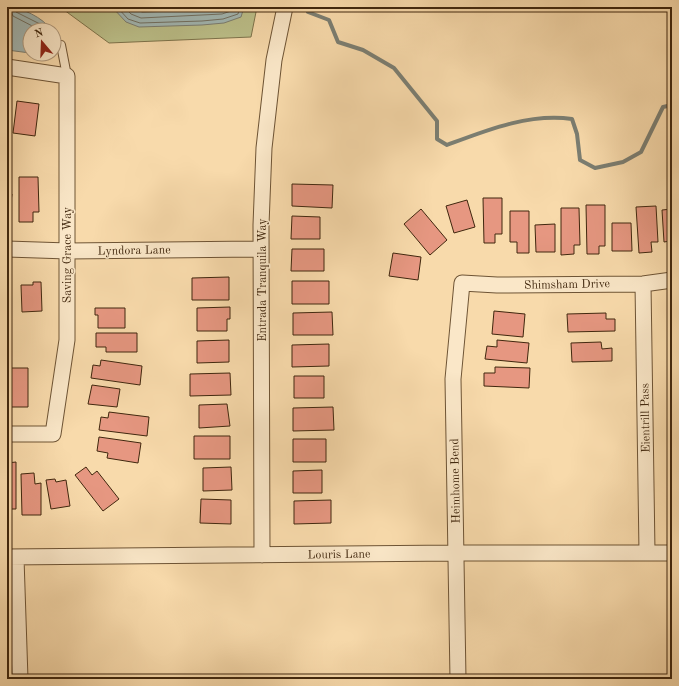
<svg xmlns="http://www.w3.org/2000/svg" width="679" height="686" viewBox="0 0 679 686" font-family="'Old Standard TT',serif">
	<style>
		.green { fill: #bcc08a; stroke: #7e744c }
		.water { fill: #a2b8b5; stroke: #7b7e72 }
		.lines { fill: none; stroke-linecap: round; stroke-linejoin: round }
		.shore { stroke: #717062; stroke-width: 1 }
		.stream { stroke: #7b7e72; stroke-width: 4 }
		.building { fill: #e69781; stroke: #40270e }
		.lane-casing { stroke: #6e5435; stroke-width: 10 }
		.street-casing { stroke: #6e5435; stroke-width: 17 }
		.lane { stroke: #fae7c8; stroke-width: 8 }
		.street { stroke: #fae7c8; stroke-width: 15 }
		.labels { text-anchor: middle; stroke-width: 3; stroke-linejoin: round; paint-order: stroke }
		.street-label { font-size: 12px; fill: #40270e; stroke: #fae7c8 }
	</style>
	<rect width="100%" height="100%" fill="#f8daab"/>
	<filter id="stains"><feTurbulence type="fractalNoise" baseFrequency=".005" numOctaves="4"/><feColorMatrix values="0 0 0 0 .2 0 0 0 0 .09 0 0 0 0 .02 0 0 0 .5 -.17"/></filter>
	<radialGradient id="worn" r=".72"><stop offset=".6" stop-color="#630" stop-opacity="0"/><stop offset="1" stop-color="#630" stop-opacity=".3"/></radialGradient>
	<path class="green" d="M60 7H257L251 37 109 43Z"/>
	<path class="water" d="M7 7C21 7 44 18 51 30H30V53L7 50Z
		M112 7H244L241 17 224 23 202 25 139 27 126 22Z"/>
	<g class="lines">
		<path class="shore" d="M9 7 13 16 40 30
			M14 7 16 12 44 26 46 30
			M117 7 128 19 140 23 202 21 223 19 238 14 240 7
			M124 7 131 14 141 18 222 14 234 10 235 7
			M133 7 142 12 201 10 224 7"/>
		<path class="stream" d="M308 12 329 20 338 42 363 50 394 68 437 121V139L447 145C487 130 529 113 572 119L577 134 580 160 595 168 623 162 641 152 663 107 672 105"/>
	</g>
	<path class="building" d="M7 97 11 98 7 138Z
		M17 101 39 104 35 136 13 133Z
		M19 177H38L39 212H33V222H19Z
		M292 184 333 185 332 208 292 206Z
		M7 193 12 194 8 224 7 223Z
		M483 198H502V234H495V243H484Z
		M467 200 475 227 454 233 446 206Z
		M586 205H605V246H599V254H587Z
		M656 206 658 242H651L652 252 639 253 636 207Z
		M561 208H579L580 245H574V254L561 255Z
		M421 209 447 240 430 255 404 224Z
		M672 209V251H671L670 241 664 242 662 210Z
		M510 211H529V253H517V242H510Z
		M292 216 320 217V239H291Z
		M612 223H631L632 251H612Z
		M555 224V252H536L535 225Z
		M292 249H324V271H291Z
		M393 253 421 257 418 280 389 276Z
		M229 277V300H192V278Z
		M292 281H329V304H292Z
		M33 282H41L42 311 22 312 21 285H33Z
		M7 287 11 288 10 329H7Z
		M230 307V319H227V331H197V308Z
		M95 308H125V328H98V315H95Z
		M494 311 525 314 523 337 492 334Z
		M332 312 333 335H293V313Z
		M606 313V319H615V331L568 332 567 314Z
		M96 333H137V352H106V347H96Z
		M229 340V362L197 363V341Z
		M497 340 529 343 527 363 485 359 487 346 497 347Z
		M601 342 602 349 612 348V361L572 362 571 343Z
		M329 344V366L292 367V345Z
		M101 360 142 366 140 385 91 378 93 365 100 366Z
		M495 367 530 368 529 388 484 386V373H495Z
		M7 368H28V407H7Z
		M230 373 231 395 190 396V374Z
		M294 376H324V398H294Z
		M92 385 120 389 117 407 88 404Z
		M227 404 230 426 199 428V405Z
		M333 407 334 430 293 431V408Z
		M109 412 149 417 147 436 99 430 101 417 108 418Z
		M194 436H230V459H194Z
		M99 437 141 443 138 463 107 458 108 453 97 451Z
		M293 439H326V462H293Z
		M16 462V509H7V463Z
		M86 467 92 475 97 471 119 499 103 511 75 475Z
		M231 467 232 490 203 491V468Z
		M322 470V493H293V471Z
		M34 473 35 484 41 483V515H22L21 474Z
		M55 479 56 482 66 480 70 506 51 509 46 480Z
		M201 499 231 500V524L200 523Z
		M331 500V523L294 524V501Z"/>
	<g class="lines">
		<g class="lane-casing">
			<path id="lane" d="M61 45 67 76"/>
		</g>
		<g class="street-casing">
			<path id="street" d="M7 67 67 76V340L53 434H7
				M7 249 68 251 261 249
				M643 284 647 552
				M262 555 261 225 264 148 274 60 285 7
				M7 557 456 553H672
				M16 558 20 679
				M458 679 453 379 462 283 497 285 643 284 672 280"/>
		</g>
		<use href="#lane" class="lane"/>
		<use href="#street" class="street"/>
	</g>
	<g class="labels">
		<g class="street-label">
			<text transform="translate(134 250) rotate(-1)" y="4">Lyndora Lane</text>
			<text transform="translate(67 255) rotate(-90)" y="4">Saving Grace Way</text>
			<text transform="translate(262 280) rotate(-90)" y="4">Entrada Tranquila Way</text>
			<text transform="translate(567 284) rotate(-1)" y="4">Shimsham Drive</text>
			<text transform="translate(645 418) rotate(-91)" y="4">Eientrill Pass</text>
			<text transform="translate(455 481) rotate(-91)" y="4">Heimhome Bend</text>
			<text transform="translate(339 554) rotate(-1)" y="4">Louris Lane</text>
		</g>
	</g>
	<rect width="679" height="686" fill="none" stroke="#f8daab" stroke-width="24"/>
	<rect x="8" y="8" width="663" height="670" fill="none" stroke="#40270e" stroke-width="2"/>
	<rect x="12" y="12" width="655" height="662" fill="none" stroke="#40270e"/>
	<g transform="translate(42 42) rotate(341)"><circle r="19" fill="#fae7c8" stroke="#b09a7e"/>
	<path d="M0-3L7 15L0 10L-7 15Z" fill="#8f2418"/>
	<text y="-6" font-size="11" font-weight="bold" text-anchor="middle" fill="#40270e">N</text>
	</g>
	<rect width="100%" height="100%" filter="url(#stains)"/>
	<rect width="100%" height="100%" fill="url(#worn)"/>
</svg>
